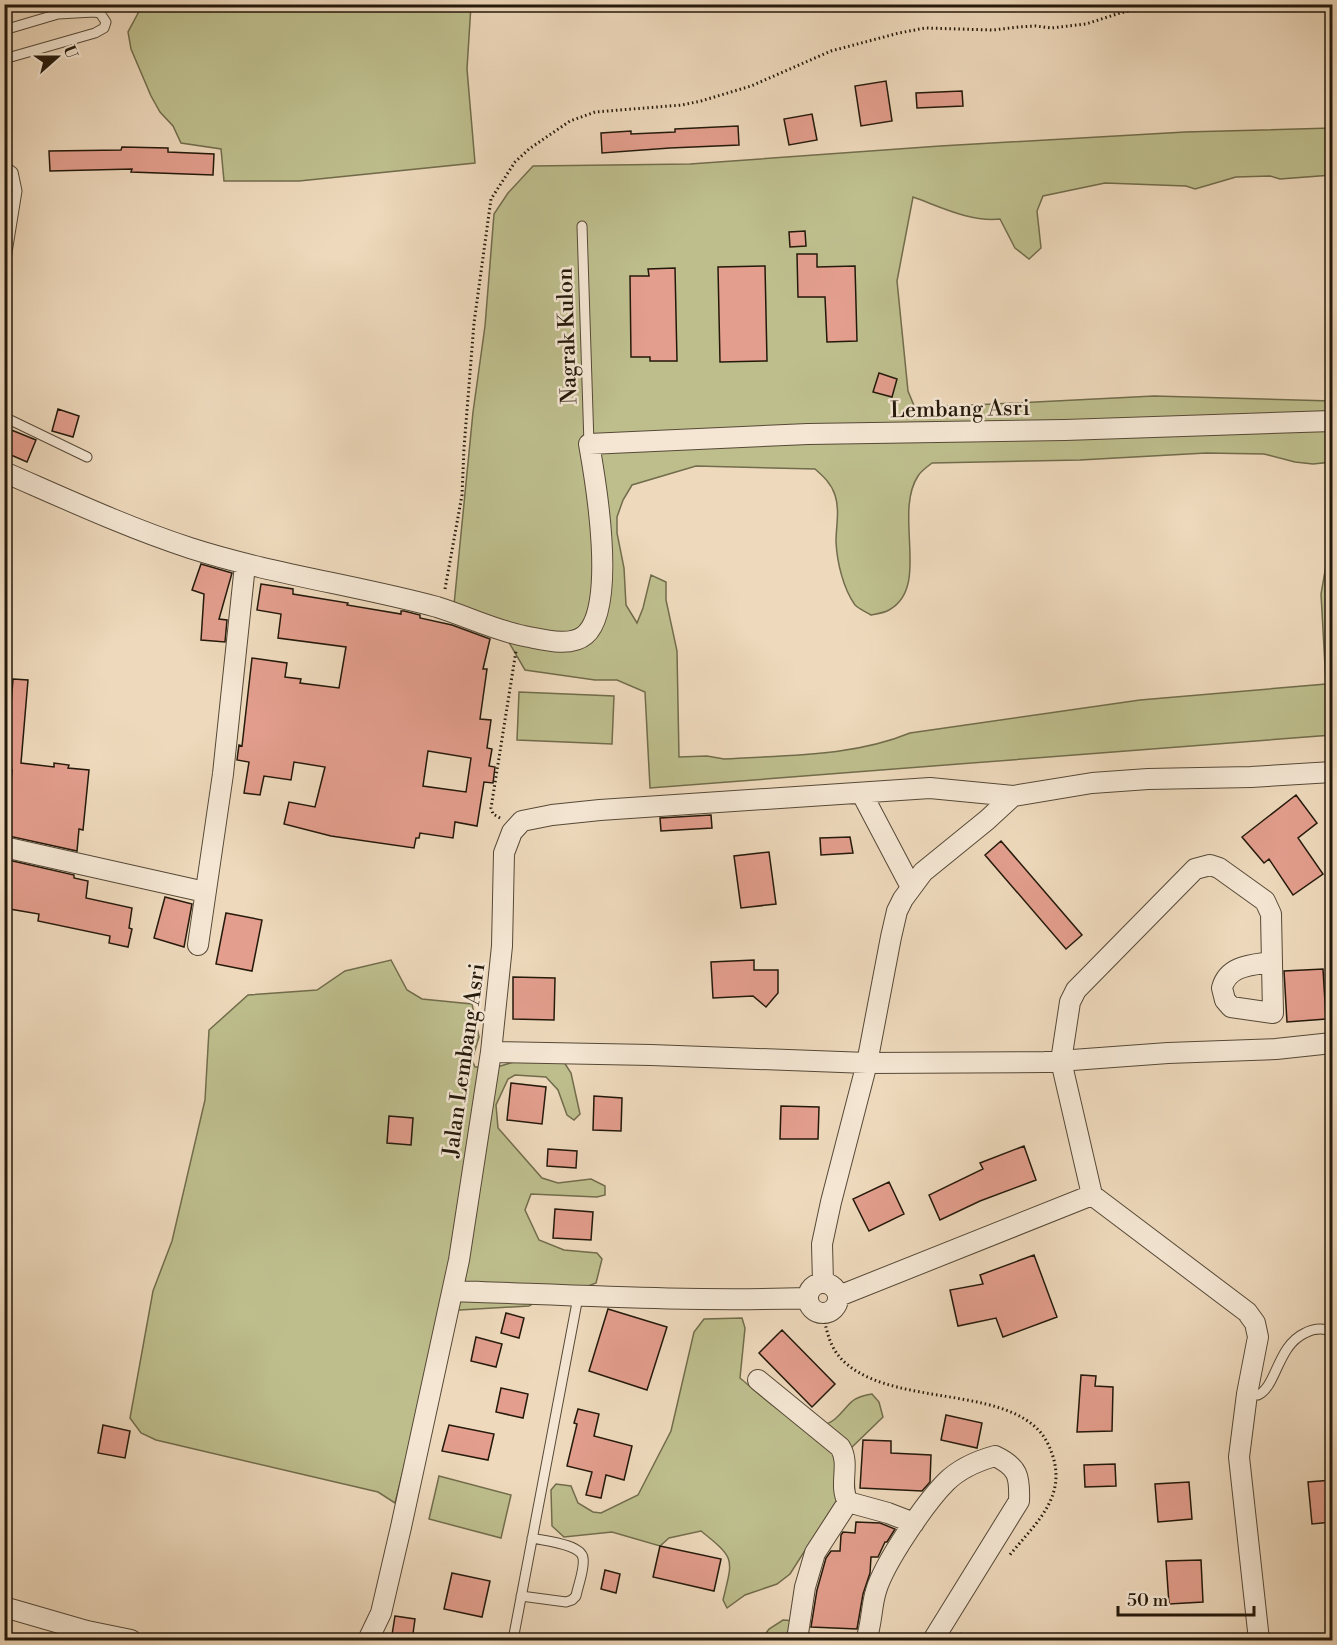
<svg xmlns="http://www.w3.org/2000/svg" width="1337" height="1645" viewBox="0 0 1337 1645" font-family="'Libre Bodoni',serif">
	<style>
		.green { fill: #bebe8d; stroke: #716c4c; stroke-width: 1.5 }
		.building { fill: #e39e8d; stroke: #24190b; stroke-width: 1.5; fill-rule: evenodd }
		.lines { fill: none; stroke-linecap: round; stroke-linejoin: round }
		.service-casing { stroke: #564937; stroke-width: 11 }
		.minor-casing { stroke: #564937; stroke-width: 22 }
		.path { stroke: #24190b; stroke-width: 3; stroke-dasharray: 1.5 3; stroke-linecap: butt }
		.service { stroke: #f4e6d3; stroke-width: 9 }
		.minor { stroke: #f4e6d3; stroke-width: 20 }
		.labels { text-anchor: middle; stroke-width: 5; stroke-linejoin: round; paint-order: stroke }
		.street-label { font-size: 22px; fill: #24190b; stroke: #f4e6d3 }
	</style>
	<rect width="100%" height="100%" fill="#eed9bc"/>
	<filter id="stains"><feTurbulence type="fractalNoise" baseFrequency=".00333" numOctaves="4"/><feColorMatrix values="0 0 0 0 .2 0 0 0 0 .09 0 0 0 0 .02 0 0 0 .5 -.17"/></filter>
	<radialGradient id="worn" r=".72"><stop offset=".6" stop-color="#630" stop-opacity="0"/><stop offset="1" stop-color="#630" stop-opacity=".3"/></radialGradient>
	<path class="green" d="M143 4 471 5 467 69 475 163 299 181H224L221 149 181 143 173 126 160 112 151 96 131 49 128 32Z
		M1332 128V175L1280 179 1270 176 1236 177 1195 189 1186 186 1105 183 1043 196 1037 211 1041 248 1029 259 1015 248 1000 219C970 222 941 207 913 197L897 281 908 391 915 408 1154 396 1332 401V462L1313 464 1295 462 1264 454 1206 453 1080 460 932 463C927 467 921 471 918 476 893 514 931 587 889 610 884 613 876 614 871 615 866 612 859 609 855 605 843 588 837 562 836 542 836 526 840 510 835 495 831 483 823 476 815 469L696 466 632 485 623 500 617 517V533L624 568 626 605 637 623 643 608 651 575 666 582V600L677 651 679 757 707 756 724 759C785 755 852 757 910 733L1140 700 1326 684 1321 594 1327 560 1332 556V735L650 788 645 692 617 680H595L525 670 497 622 454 605 473 412 485 326 494 214 508 193 533 166 690 164 940 146 1185 132Z
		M519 692 614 696 612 744 517 740Z
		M391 960 407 990 422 999 472 1004 479 1037 472 1060 475 1067H497L537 1055 562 1059 571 1073 580 1114 574 1120 567 1115 558 1090 546 1077 515 1075 508 1079 496 1105 498 1128 542 1178 558 1183 591 1179 605 1186V1195L597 1197 531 1194 525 1210 539 1240 564 1250 597 1253 602 1259 596 1283 575 1291 557 1289 529 1306 443 1311 395 1503 378 1492 156 1440 141 1433 130 1418 153 1291 172 1241 205 1100 209 1030 248 995 317 990 345 971Z
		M742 1318 745 1328 740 1378C761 1395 807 1443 835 1419 851 1405 848 1398 872 1394L879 1402 883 1417 849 1450 853 1475 790 1574 777 1584 745 1595 727 1608 723 1600C733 1558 736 1559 701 1531L669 1538 660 1546 612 1532 564 1537 552 1526 551 1490 556 1484 571 1486 578 1503 593 1512 601 1513 638 1495 671 1431 694 1332 704 1319Z
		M439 1476 511 1495 501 1538 429 1519Z
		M783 1620 796 1621 809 1633 823 1640H761L769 1629Z"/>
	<path class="building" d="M886 81 892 121 861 126 855 86Z
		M962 91 963 106 917 108 916 93Z
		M812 114 817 140 789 145 784 119Z
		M738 126 739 145 670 148 602 153 601 133 631 131V134L675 132V129Z
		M122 147 168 148V152L214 154 213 175 131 172 132 169 50 171 49 151 121 150Z
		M805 231 806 246 790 247 789 232Z
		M797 254H817V267L855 266 857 341 827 342 825 297H798Z
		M765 266 767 361 720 362 718 267Z
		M675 268 677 361H650V357H631L630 276H649L648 269Z
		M879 373 897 379 892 397 873 392Z
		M58 409 79 416 73 437 52 431Z
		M4 427 36 440 27 462 4 452Z
		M201 564 232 573 219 619 227 620 225 642 201 640 204 594 192 590Z
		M261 584 293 589V594L348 603 347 605 401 614V611H404L420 615V618L452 625 490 639 483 669H487L480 719 491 720 487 748 492 749 489 766 495 767 493 783 484 782 477 826 455 822 453 838 420 833 419 838H416L414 848 331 836 284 824 289 802 315 807 325 767 294 762 291 780 264 776 260 795 244 793 249 762 237 760 239 745 242 746 252 658 287 663 285 677 301 679 300 683 339 688 346 647 278 638 281 614 257 610ZM428 751 471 758 466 792 423 786Z
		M13 679 28 680 21 763 54 767V763L69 765 68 768 89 770 83 830 79 829 77 851 4 835V815H8L12 770H6Z
		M1296 795 1317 823 1298 838 1323 874 1293 895 1269 859 1264 863 1242 837Z
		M711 815 712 828 661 831 660 818Z
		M850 837 853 853 821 855 820 838Z
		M1001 841 1082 935 1066 949 985 855Z
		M769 852 776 904 741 908 734 856Z
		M4 859 74 875V878L88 881 86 898 132 908 129 928 132 929 128 947 109 943 110 936 38 921 39 914 4 908Z
		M165 897 192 904 184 947 154 938Z
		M226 913 262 920 252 971 216 964Z
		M754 960V970H778V993L766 1007 753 996 713 998 711 962Z
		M1323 969 1326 1019 1287 1022 1284 971Z
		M513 977 555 978 554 1020 513 1019Z
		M511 1083 546 1087 542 1124 507 1120Z
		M594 1096 622 1098 621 1131 593 1130Z
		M781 1106 819 1107 818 1139H780Z
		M389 1116 413 1118 411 1145 387 1143Z
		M1024 1146 1036 1180 980 1201 940 1220 929 1195 983 1169 980 1163Z
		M548 1149 577 1151 576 1168 547 1166Z
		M889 1182 904 1214 869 1231 853 1199Z
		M555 1209 593 1212 591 1240 553 1238Z
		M1034 1255 1057 1317 1003 1337 996 1318 958 1326 950 1290 983 1284 980 1275Z
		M608 1309 667 1327 647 1390 589 1371Z
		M506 1313 524 1318 519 1338 501 1333Z
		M782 1330 835 1384 812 1407 759 1353Z
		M476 1337 502 1344 496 1367 471 1361Z
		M1081 1375 1096 1376 1095 1386 1113 1387 1112 1431 1077 1432Z
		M501 1388 528 1394 523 1418 496 1412Z
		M578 1409 599 1414 594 1436 632 1446 624 1480 606 1475 601 1498 586 1495 592 1472 567 1466 577 1424 574 1423Z
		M946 1415 982 1423 977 1448 941 1440Z
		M103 1425 130 1431 125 1458 98 1453Z
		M449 1425 494 1434 488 1460 442 1451Z
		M863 1440 891 1441V1453L931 1455 930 1482 922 1491 860 1488Z
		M1115 1464 1116 1486 1085 1487 1084 1465Z
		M1332 1480V1522L1312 1524 1308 1482Z
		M1189 1482 1192 1519 1158 1522 1155 1484Z
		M856 1522 880 1523 895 1529 887 1542H885L878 1557H871L870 1573 863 1594 857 1629 811 1627 817 1590 826 1558 831 1551H840L841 1535 843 1532 855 1533Z
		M660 1546 721 1559 714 1591 653 1577Z
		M1201 1560 1203 1602 1169 1604 1166 1561Z
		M605 1570 620 1574 616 1593 601 1589Z
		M452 1573 490 1581 482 1617 444 1609Z
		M395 1616 415 1619 412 1641H391Z"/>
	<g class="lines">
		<g class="service-casing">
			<path id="service" d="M4 30 58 14 94 12 100 13 106 22 104 28 95 33 4 59
				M4 165 13 172 17 191 4 271
				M582 226 589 444
				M4 417 87 457
				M1247 1394 1258 1395C1277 1386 1277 1346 1305 1333 1314 1328 1323 1328 1332 1331
				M521 1596 566 1602 572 1600 576 1596C578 1585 585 1569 583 1558 581 1544 544 1541 532 1538
				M513 1640 578 1297"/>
		</g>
		<g class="minor-casing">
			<path id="minor" d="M4 472C66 499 126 527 190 548 271 574 355 585 437 607 466 616 494 630 524 636 541 639 570 648 585 635 617 608 596 483 589 444L808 434 1065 430 1332 421
				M862 794 911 887
				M4 847 205 892
				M198 945 223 774 245 565
				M491 1052 651 1055 867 1063 1045 1062 1168 1053 1276 1049 1332 1043
				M823 1282 822 1244 831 1202 867 1063 891 937 897 911 903 899 923 872 987 820 1013 796 1092 783 1148 779 1251 777 1332 772
				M808 1298a15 15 0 1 1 30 0a15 15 0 1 1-30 0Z
				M453 1291C571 1295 689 1302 808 1298
				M839 1296 1092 1195
				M758 1380 840 1447C851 1464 838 1485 848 1502L888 1513 914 1523
				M4 1607 87 1631 131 1640
				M368 1640 381 1613 401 1527 459 1260 491 1052 502 946 504 853 512 832 522 821 552 815 600 810 930 788 1013 796
				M797 1640 805 1587 815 1553 848 1502
				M866 1640C872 1624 871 1607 876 1591 884 1563 926 1502 946 1482 960 1468 977 1461 995 1456 1018 1467 1020 1476 1019 1501L933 1640
				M1259 1640 1239 1457 1247 1394 1258 1337 1255 1323 1247 1312 1092 1195 1061 1061 1070 1002 1076 990 1195 869 1210 865 1219 868 1265 901 1271 914 1273 1013 1231 1007 1225 1000 1222 988C1228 965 1252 965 1272 962"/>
		</g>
		<path class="path" d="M445 589 462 495 464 448 474 323 491 199 515 162 529 149 570 121 595 112 682 105 701 101 751 86 831 51 899 33 925 28 993 30 1019 27 1036 26 1051 28 1086 24 1120 13 1160 4
			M500 818 493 814 491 808 516 651
			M823 1313C827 1334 831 1352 848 1365 900 1408 1019 1384 1048 1444 1072 1494 1037 1521 1009 1556
			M960 1633 962 1640"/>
		<use href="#service" class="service"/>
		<use href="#minor" class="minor"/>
	</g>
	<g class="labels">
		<g class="street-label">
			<text transform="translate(566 336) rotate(-92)" y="8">Nagrak Kulon</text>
			<text transform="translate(960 408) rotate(-1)" y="8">Lembang Asri</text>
			<text transform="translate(463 1060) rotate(-82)" y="8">Jalan Lembang Asri</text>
		</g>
	</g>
	<rect width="1337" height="1645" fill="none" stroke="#eed9bc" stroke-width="24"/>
	<rect x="6" y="6" width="1325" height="1633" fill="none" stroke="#24190b" stroke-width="3"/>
	<rect x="12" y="12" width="1313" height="1621" fill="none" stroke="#24190b" stroke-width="1.5"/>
	<g transform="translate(57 57) rotate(69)" stroke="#f4e6d3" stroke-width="4.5" paint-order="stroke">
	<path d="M0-4.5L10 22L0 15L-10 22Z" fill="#24190b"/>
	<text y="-9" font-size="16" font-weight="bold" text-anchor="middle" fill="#24190b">U</text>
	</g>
	<path d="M1118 1606v9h136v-9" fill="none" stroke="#24190b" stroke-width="3"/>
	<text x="1127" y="1606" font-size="18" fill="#24190b" stroke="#f4e6d3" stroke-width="4.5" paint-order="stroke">50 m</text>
	<rect width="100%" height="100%" filter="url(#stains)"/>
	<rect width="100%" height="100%" fill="url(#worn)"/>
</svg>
